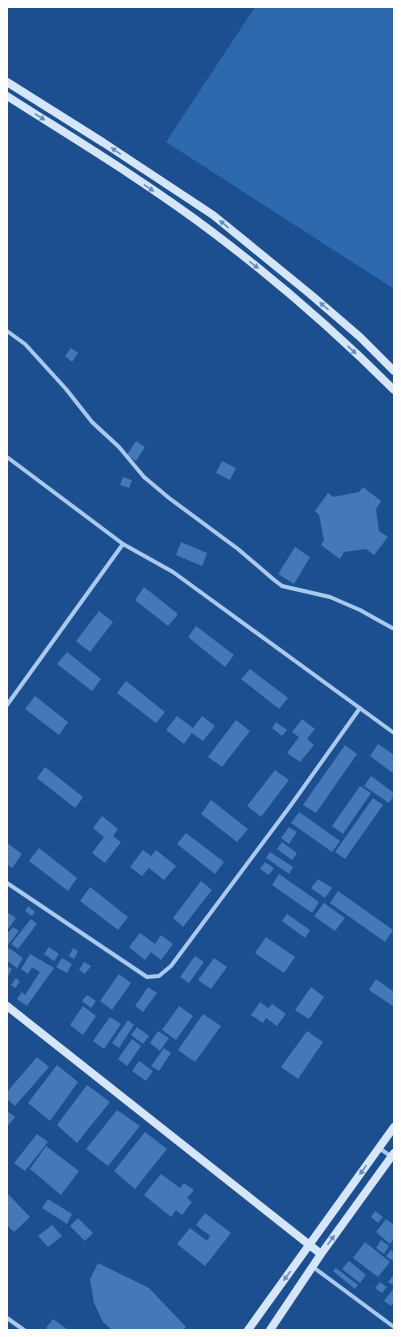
<svg xmlns="http://www.w3.org/2000/svg" width="401" height="1337" viewBox="0 0 401 1337" font-family="Lato,sans-serif">
	<style>
		.green { fill: #2e69ad }
		.building { fill: #4478b7 }
		.lines { fill: none; stroke-linecap: round; stroke-linejoin: round }
		.street { stroke: #a9c9ee; stroke-width: 4 }
		.secondary { stroke: #d6e6fa; stroke-width: 8 }
		.oneway { fill: #668bba }
	</style>
	<rect width="100%" height="100%" fill="#1b4f8f"/>
	<path class="green" d="M255 7H394V289L166 142Z"/>
	<path class="building" d="M71 348 78 353 72 362 65 356Z
		M136 441 145 447 136 461 127 455Z
		M222 461 236 468 230 480 216 473Z
		M123 477 132 480 129 488 120 485Z
		M363 487 381 501 376 509 379 531 388 537 374 555 366 549 344 552 340 559 321 545 324 540 319 515 315 511 328 493 333 497 359 492Z
		M181 542 207 553 202 566 176 555Z
		M295 547 310 557 294 584 278 574Z
		M144 587 178 614 168 626 135 600Z
		M99 611 113 622 90 652 76 641Z
		M196 626 234 655 225 667 188 637Z
		M67 652 101 679 92 691 57 664Z
		M250 669 288 698 279 709 241 679Z
		M126 681 165 712 156 723 117 693Z
		M35 696 68 722 59 735 25 709Z
		M177 716 193 728 202 716 215 726 203 741 192 733 184 744 166 730Z
		M302 719 315 729 307 739 314 745 300 762 287 753 299 737 292 732Z
		M236 720 250 731 222 767 208 757Z
		M276 722 287 730 282 736 272 728Z
		M378 744 394 755V774L370 756Z
		M345 745 357 754 316 813 303 805Z
		M45 767 83 797 75 808 37 778Z
		M275 770 289 780 261 817 247 806Z
		M371 776 394 793V795L389 803 364 786Z
		M360 786 371 793 343 834 332 826Z
		M373 798 383 805 345 859 335 852Z
		M211 800 248 829 237 842 201 814Z
		M299 812 340 841 332 852 291 823Z
		M102 816 118 829 113 836 121 842 105 863 92 853 104 837 93 828Z
		M289 827 297 832 289 844 281 838Z
		M186 833 224 862 215 874 177 844Z
		M282 842 297 853 292 860 277 849Z
		M7 843 22 854 12 868 7 864Z
		M39 848 77 878 68 891 29 861Z
		M143 850 151 856 156 850 176 866 164 880 149 868 142 876 130 867Z
		M270 852 293 867 289 874 266 858Z
		M265 862 274 868 269 875 260 869Z
		M279 874 319 902 312 913 272 885Z
		M318 879 332 888 325 898 311 888Z
		M201 881 212 890 183 927 173 918Z
		M90 887 128 917 118 930 80 901Z
		M338 891 393 930 385 942 330 903Z
		M324 903 345 918 335 931 314 916Z
		M28 906 35 912 32 916 25 911Z
		M7 912 16 918 7 931Z
		M287 914 310 930 305 938 282 921Z
		M31 919 37 924 18 949 11 944Z
		M13 927 19 931 7 946V934Z
		M140 933 155 944 161 935 173 944 161 960 151 952 145 960 129 947Z
		M266 937 295 957 284 973 255 953Z
		M49 947 59 954 54 961 44 954Z
		M9 948 23 958 17 968 7 961V952Z
		M73 948 78 951 74 959 69 956Z
		M30 954 54 968 27 1006 17 999 22 992 25 995 40 972 32 967 28 974 21 969Z
		M195 956 204 962 189 983 180 977Z
		M62 958 72 964 67 973 56 967Z
		M214 958 227 967 211 989 198 980Z
		M84 962 91 966 85 974 79 970Z
		M7 966 12 969 7 978Z
		M119 974 131 983 112 1010 100 1001Z
		M16 978 20 982 15 988 11 985Z
		M376 979 394 992V1007L369 990Z
		M148 987 157 993 143 1012 135 1006Z
		M311 987 324 997 309 1019 295 1010Z
		M87 995 96 1001 91 1008 82 1001Z
		M260 1002 268 1008 272 1004 286 1014 277 1026 266 1018 263 1023 251 1015Z
		M83 1006 96 1016 83 1035 70 1025Z
		M179 1006 193 1016 176 1040 162 1030Z
		M203 1014 221 1026 195 1062 178 1050Z
		M110 1017 121 1024 104 1049 93 1041Z
		M128 1020 134 1025 119 1048 112 1043Z
		M137 1027 149 1036 143 1044 131 1035Z
		M158 1031 169 1038 160 1051 150 1043Z
		M307 1031 323 1042 298 1079 281 1067Z
		M132 1039 141 1046 127 1066 118 1059Z
		M164 1048 171 1053 159 1071 151 1066Z
		M37 1057 49 1067 15 1106 7 1099V1092Z
		M139 1061 153 1071 146 1081 132 1071Z
		M57 1065 78 1082 50 1121 28 1103Z
		M87 1085 110 1102 77 1143 57 1125Z
		M117 1110 140 1126 108 1166 86 1149Z
		M7 1111 15 1117 7 1127Z
		M145 1132 167 1149 135 1189 114 1171Z
		M37 1134 48 1142 25 1171 14 1163Z
		M46 1146 79 1171 61 1195 30 1169Z
		M161 1174 180 1188 184 1183 194 1190 187 1198 192 1202 182 1215 176 1210 171 1217 144 1195Z
		M7 1193 30 1217 14 1232 7 1225Z
		M48 1199 72 1214 67 1224 42 1208Z
		M375 1211 383 1217 378 1223 371 1217Z
		M205 1213 231 1233 205 1266 177 1244 190 1228 207 1241 210 1236 196 1225Z
		M78 1218 93 1233 85 1241 70 1226Z
		M386 1219 394 1225V1239L390 1244 376 1232Z
		M52 1225 62 1236 48 1247 38 1236Z
		M381 1240 389 1246 384 1254 376 1248Z
		M365 1242 390 1262 378 1277 353 1258Z
		M391 1250 394 1252V1262L386 1256Z
		M349 1261 366 1275 360 1283 342 1269Z
		M98 1263 149 1288 186 1327 183 1330H112L103 1322 94 1303 90 1279Z
		M336 1268 358 1285 355 1289 333 1271Z
		M394 1274V1286L388 1282Z
		M380 1282 387 1287 382 1293 375 1288Z
		M393 1289 394 1290V1302L391 1306 384 1301Z
		M53 1319 68 1330H48L46 1328Z"/>
	<g class="lines">
		<path class="street" d="M7 331 25 344 66 389 92 422 119 447 144 477 169 498 238 549 273 579 282 586 330 597 360 610 394 629
			M7 457 123 544 173 572 394 733
			M7 705 123 544
			M7 883 147 977 159 976 171 966 291 805 360 708
			M379 1148 392 1157
			M313 1267 394 1327
			M7 1318 24 1330"/>
		<path class="secondary" d="M7 82 104 143 213 215 310 294 360 337 394 371
			M7 96C76 140 146 182 211 231 276 280 337 333 394 390
			M7 1006 321 1254
			M248 1330 394 1127
			M270 1330 321 1254 394 1153"/>
	</g>
	<defs><path id="oneway-solid" d="M-6-.8H1V-3.2L6.5 0L1 3.2V.8H-6Z"/></defs>
	<g class="oneway">
		<use href="#oneway-solid" transform="translate(40 117) rotate(32)"/>
		<use href="#oneway-solid" transform="translate(116 151) rotate(-146)"/>
		<use href="#oneway-solid" transform="translate(149 188) rotate(35)"/>
		<use href="#oneway-solid" transform="translate(224 224) rotate(-141)"/>
		<use href="#oneway-solid" transform="translate(254 265) rotate(38)"/>
		<use href="#oneway-solid" transform="translate(324 306) rotate(-139)"/>
		<use href="#oneway-solid" transform="translate(352 350) rotate(43)"/>
		<use href="#oneway-solid" transform="translate(363 1170) rotate(126)"/>
		<use href="#oneway-solid" transform="translate(331 1240) rotate(-54)"/>
		<use href="#oneway-solid" transform="translate(287 1276) rotate(126)"/>
	</g>
	<rect width="401" height="1337" fill="none" stroke="#ffffff" stroke-width="16"/>
</svg>
